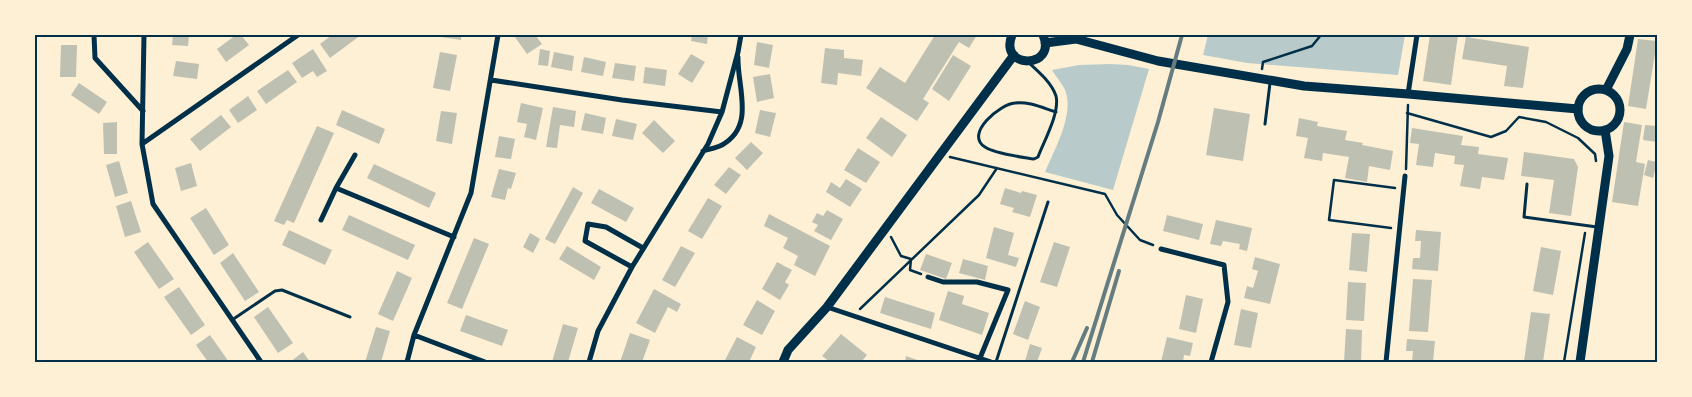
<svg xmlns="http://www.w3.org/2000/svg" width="1692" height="397" viewBox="0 0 1692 397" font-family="Commissioner,sans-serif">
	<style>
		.green { fill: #b9caca }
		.building { fill: #bec0b2 }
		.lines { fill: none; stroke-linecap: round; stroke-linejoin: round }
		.path { stroke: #003049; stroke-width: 2.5 }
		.service { stroke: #003049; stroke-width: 3 }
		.minor { stroke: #003049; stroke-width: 5 }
		.secondary { stroke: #003049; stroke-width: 9 }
		.primary { stroke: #003049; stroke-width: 9 }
		.rail { stroke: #657d81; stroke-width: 4 }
		.neatline { fill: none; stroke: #003049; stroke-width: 2 }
	</style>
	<rect width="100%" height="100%" fill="#fdf0d5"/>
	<path class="green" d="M1208 35H1405L1398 75 1247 63 1203 55Z
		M1110 64 1128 65 1149 69 1113 190 1045 172C1054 150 1075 114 1065 90 1062 83 1056 77 1052 70L1079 65Z"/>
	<path class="building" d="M173 35H189L188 46 172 45Z
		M236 35H241L249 45 226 62 217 49Z
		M332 35H361L330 58 320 44Z
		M442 35H461V40L441 37Z
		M518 35H535L542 44 527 54 515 37Z
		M692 35H708L707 44 691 41Z
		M935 35H977L969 48 959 42 923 99 929 103 917 121 866 88 880 67 905 83Z
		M1430 35H1458L1451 85 1423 81Z
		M1466 37 1529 47 1523 88 1504 86 1507 66 1462 59Z
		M1638 39 1657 41 1646 109 1628 106Z
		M757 42 773 45 769 68 754 65Z
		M61 45H77L76 77H60Z
		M825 48 844 50V58L863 60 861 76 838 73 837 85 821 83Z
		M313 49 327 71 317 77 313 71 302 78 292 63Z
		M540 49 550 51 548 66 538 65Z
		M440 52 457 55 450 91 433 88Z
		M554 52 574 56 572 71 551 67Z
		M691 54 705 62 692 83 678 74Z
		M953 55 971 66 949 101 932 89Z
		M584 57 606 62 603 76 581 72Z
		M176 61 199 64 197 79 173 76Z
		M615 63 636 66 634 81 612 78Z
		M645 67 667 70 665 86 643 83Z
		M288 70 297 82 266 104 257 91Z
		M770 74 774 98 757 102 753 77Z
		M79 83 107 102 99 114 71 95Z
		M248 96 257 110 238 123 229 110Z
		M521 103 543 108 536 140 524 137 527 124 517 122Z
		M553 107 576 111 574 127 560 125 557 148 546 147Z
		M1214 108 1250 114 1243 161 1206 155Z
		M342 110 385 129 379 144 336 125Z
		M760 110 776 113 770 137 755 133Z
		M441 111 457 113 452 144 436 141Z
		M585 113 606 118 603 134 581 130Z
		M221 115 231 127 200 151 190 139Z
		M881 117 907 135 892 157 866 138Z
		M1299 118 1318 122 1317 126 1347 131 1345 140 1363 143 1362 145 1393 151 1390 170 1369 166 1367 182 1345 178 1349 157 1323 153 1322 161 1304 158 1308 138 1296 136Z
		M616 119 637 124 633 140 612 136Z
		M654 120 675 141 663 153 642 133Z
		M117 122V154H104L103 123Z
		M1624 122 1642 125 1636 162 1645 164 1638 206 1612 202Z
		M1645 125 1657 126V142L1643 140Z
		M317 126 334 133 294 223 287 220 284 225 274 221Z
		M1412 128 1463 136 1461 145 1479 147 1478 154 1508 158 1504 180 1482 177 1480 189 1460 186 1464 165 1454 164 1455 156 1435 153 1433 167 1416 165 1419 144 1410 143Z
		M499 136 515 139 511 159 495 157Z
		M751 142 763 153 747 170 735 158Z
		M858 148 880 162 866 183 844 170Z
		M1524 152 1574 159 1578 167 1571 216 1549 213 1554 180 1521 176Z
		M1648 160 1657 162 1653 178 1644 175Z
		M119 161 128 193 115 197 106 165Z
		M191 163 197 186 181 191 175 168Z
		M374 164 436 193 429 208 367 178Z
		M729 167 741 175 726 194 714 185Z
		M499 169 516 173 511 189 508 188 505 200 491 197Z
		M846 179 862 189 850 207 826 192 831 182 840 188Z
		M573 187 583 193 555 244 545 239Z
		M1005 188 1021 193 1022 191 1037 195 1030 217 1012 212 1014 208 1000 204Z
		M599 189 634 208 626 222 591 203Z
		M708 198 722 206 702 239 688 231Z
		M131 201 141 232 125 237 116 206Z
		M206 208 229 245 214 255 190 218Z
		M827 210 843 219 831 240 814 231 818 225 812 222 817 213 823 216Z
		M769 214 830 246 815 276 794 265 798 256 783 248 788 238 764 226Z
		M349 215 415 245 408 260 342 230Z
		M1167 215 1203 224 1199 240 1163 231Z
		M1216 220 1252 228 1247 251 1239 249 1240 244 1223 241 1221 246 1210 244Z
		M994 227 1014 233 1008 255 1019 258 1016 267 986 258Z
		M289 230 332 250 325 265 282 245Z
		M1416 230 1441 232 1438 271 1412 269 1413 258H1420L1421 241H1415Z
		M530 233 540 239 533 253 523 247Z
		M1352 233 1370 234 1367 272 1349 270Z
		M474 238 489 244 462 309 447 303Z
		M148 242 174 279 159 289 134 252Z
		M1054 242 1070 247 1057 287 1040 282Z
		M567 246 601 267 594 280 559 259Z
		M681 246 695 253 675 287 662 280Z
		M1541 247 1561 251 1553 295 1533 291Z
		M233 253 259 292 245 301 220 263Z
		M926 254 952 263 946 279 920 270Z
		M1255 257 1280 264 1270 304 1244 298 1247 286 1253 288 1258 271 1252 269Z
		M963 259 988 266 985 280 959 273Z
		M777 262 792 270 785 282 789 285 780 300 762 289Z
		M397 271 412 278 393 321 378 314Z
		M1413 279 1432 280 1428 332 1409 331Z
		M1348 282 1366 283 1364 321 1346 320Z
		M179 287 205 325 191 335 164 297Z
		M654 289 681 304 677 312 668 307 655 333 636 323Z
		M948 291 964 296 962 304 989 313 982 335 939 320Z
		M1186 295 1203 299 1196 333 1179 329Z
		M885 297 935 313 931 329 880 313Z
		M757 300 775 311 762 335 743 325Z
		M1025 301 1040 307 1028 340 1013 334Z
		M268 307 293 343 278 353 254 317Z
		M1241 309 1258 313 1251 348 1234 345Z
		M1531 312 1550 314 1543 362 1524 361Z
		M466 315 508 330 502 346 460 331Z
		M563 324 578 328 568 362H552Z
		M376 327 390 331 381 362H365Z
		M1346 329 1362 330 1361 362H1344Z
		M630 333 650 340 642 362H620Z
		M841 334 867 355 861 362H830L822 356Z
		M210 335 229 362H208L196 345Z
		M737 337 756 347 749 362 744 360 743 362H724Z
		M1167 337 1193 343 1190 356 1184 355 1183 362H1161Z
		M1407 339 1435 341 1433 362H1412L1413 351H1406Z
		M1030 344 1042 348 1037 362 1025 361Z
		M303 352 310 362H290Z
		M906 356 923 362H905Z"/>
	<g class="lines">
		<path class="path" d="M1262 69 1263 62 1312 46 1321 35
			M1407 113 1491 137 1506 131 1519 117 1546 122 1578 138 1595 154 1596 161
			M950 157 1105 194 1117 215 1140 240 1153 245
			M1406 169 1408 105
			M1391 228 1329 220 1334 180 1395 188
			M891 237 901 256 911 259 910 270 921 274
			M860 309 979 195 997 168
			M1564 362 1585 233"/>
		<path class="service" d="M1028 62C1038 71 1052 83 1056 96 1060 113 1044 141 1038 157L1034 159C1022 157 995 154 985 147 964 134 1000 104 1015 103 1028 101 1043 108 1056 112
			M1265 124 1270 83
			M1527 184 1524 217 1597 227
			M232 320 275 291 282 290 350 317
			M996 362 1048 202"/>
		<path class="minor" d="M94 35 95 58 143 111
			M144 35 142 144 153 204 261 362
			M491 80 622 100 722 112
			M1408 94 1417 35
			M142 144 298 35
			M703 151C709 149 716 148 722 145 756 126 737 87 738 57
			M336 188 454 237
			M321 220 336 188 355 155
			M1161 249 1224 265 1228 302 1211 362
			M632 267 585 241 588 224 606 227 643 248
			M928 277 943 282H977L1008 290 980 358
			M827 307 991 362
			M414 335 485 362
			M407 362 414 335 471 193 498 35
			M589 362 598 331 632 267 708 144 722 112 738 52 741 35
			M1386 362 1405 176"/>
		<path class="secondary" d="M1012 35C998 70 1058 69 1043 35
			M1045 43 1076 39 1158 61 1304 86 1408 94 1578 109
			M783 362 788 350 827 307 1014 55"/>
		<path class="primary" d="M1578 110a21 21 0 1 1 42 0a21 21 0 1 1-42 0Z
			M1606 90 1627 49 1630 35
			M1580 362 1609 156 1605 130"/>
		<path class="rail" d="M1072 362 1087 328
			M1083 362 1158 122 1182 35
			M1092 362 1119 271"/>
	</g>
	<rect width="1692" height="397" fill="none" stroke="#fdf0d5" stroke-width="72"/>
	<rect x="36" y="36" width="1620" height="325" class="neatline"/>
</svg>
